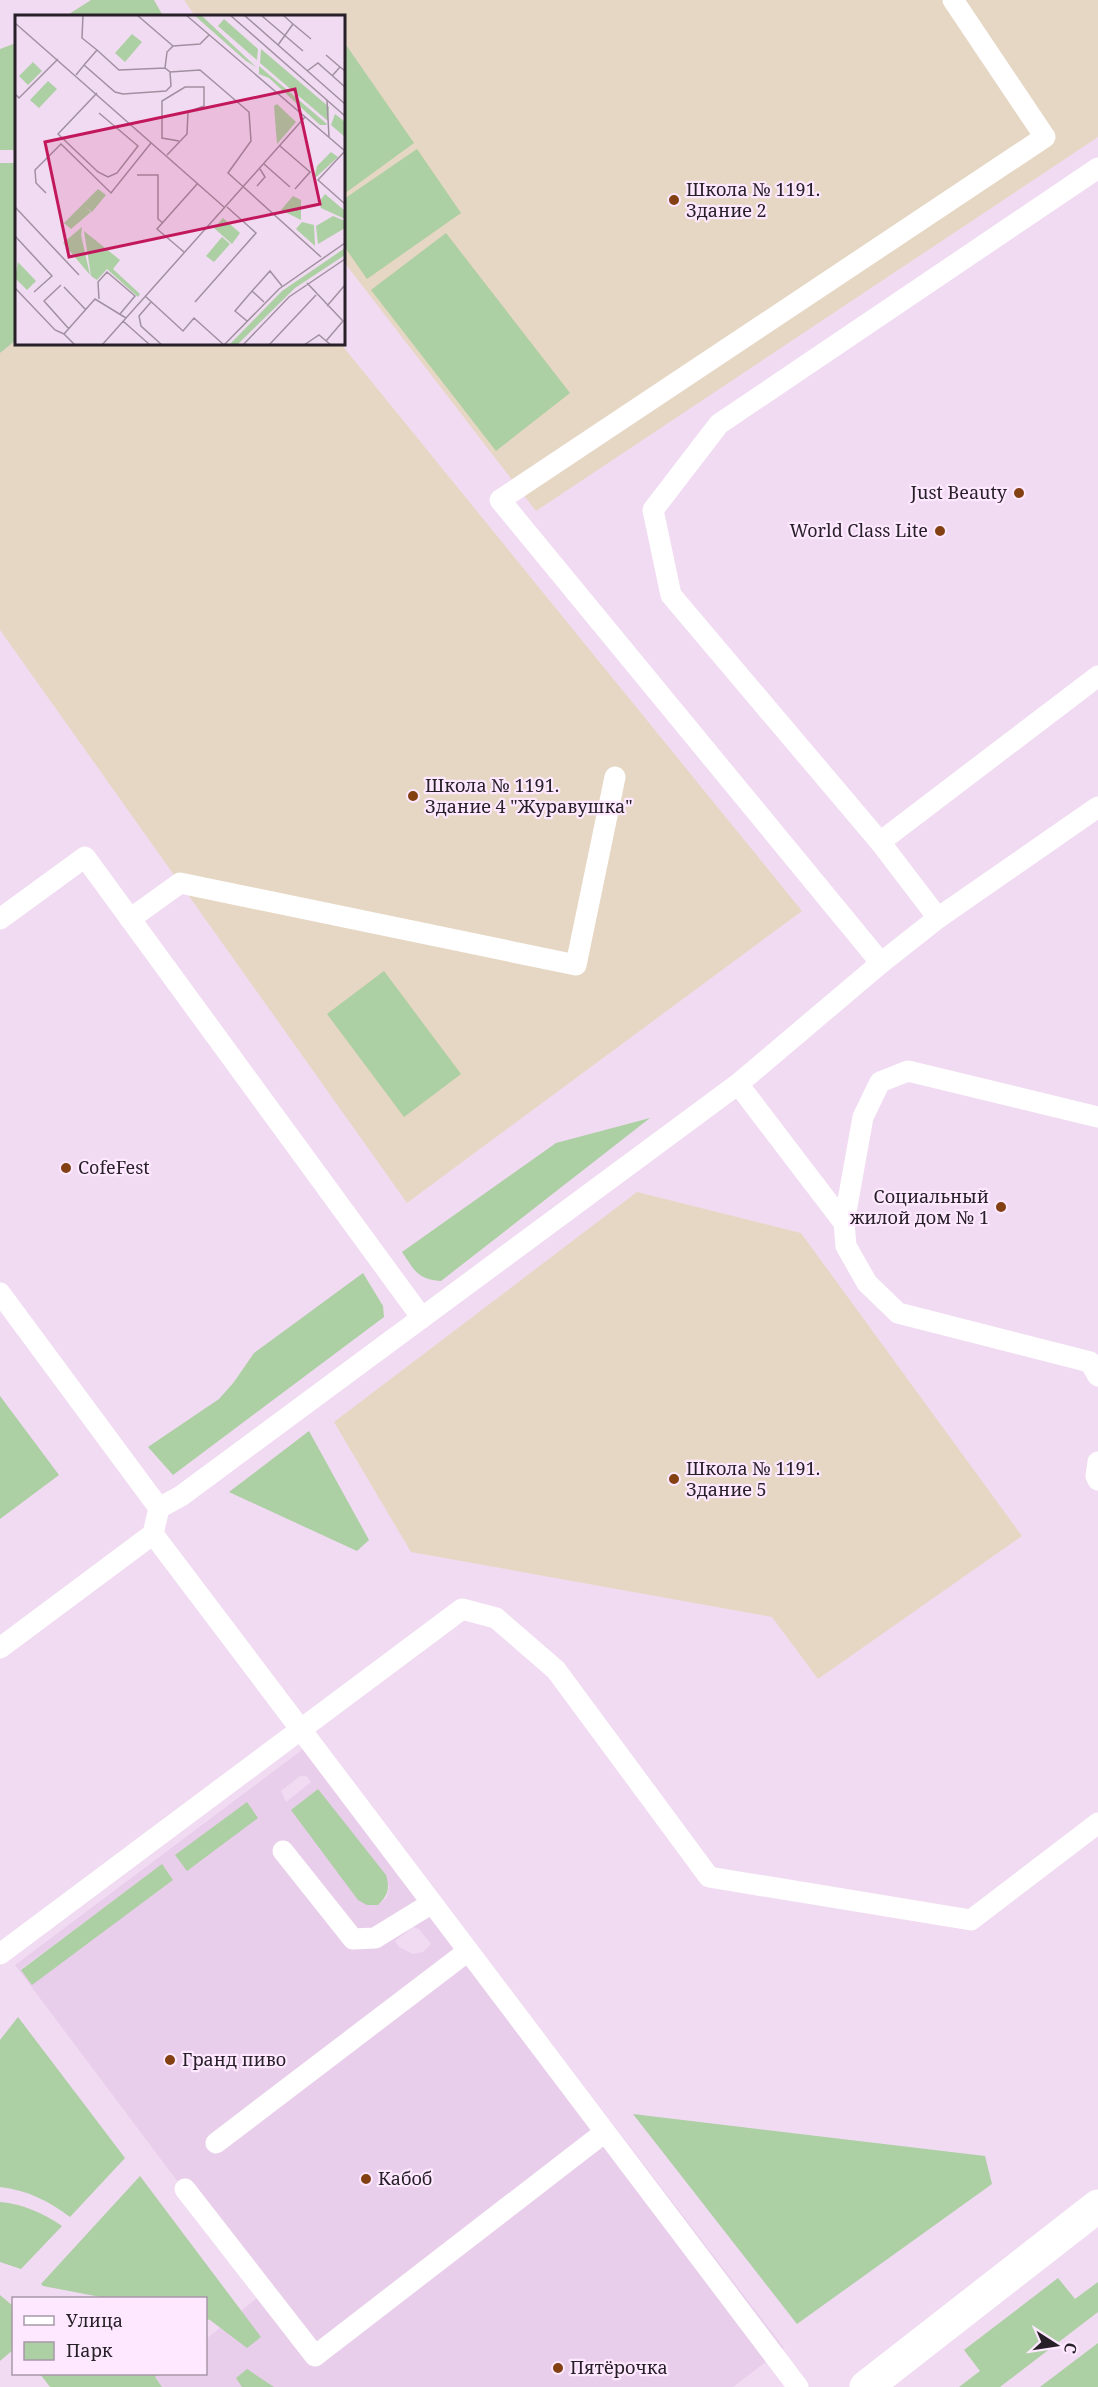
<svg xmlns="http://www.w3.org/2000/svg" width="1098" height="2387" viewBox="0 0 1098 2387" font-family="'Noto Serif',serif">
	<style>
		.built { fill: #e8ceea; fill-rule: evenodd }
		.education { fill: #e6d7c4 }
		.green { fill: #accfa3 }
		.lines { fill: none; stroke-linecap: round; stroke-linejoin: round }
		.service { stroke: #fff; stroke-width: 21 }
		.minor { stroke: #fff; stroke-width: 33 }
		.poi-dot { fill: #834013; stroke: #fee8ff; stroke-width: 2 }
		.labels { text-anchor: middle; stroke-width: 4.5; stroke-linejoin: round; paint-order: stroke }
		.poi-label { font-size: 18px; fill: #282028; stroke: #fee8ff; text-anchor: start }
		.inset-road { fill: none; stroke: #a190a1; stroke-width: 1.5 }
		.view { fill: #c2185b; fill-opacity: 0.15; stroke: #c2185b; stroke-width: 3 }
		.inset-edge { fill: none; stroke: #282028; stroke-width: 3 }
	</style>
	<rect width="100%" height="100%" fill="#f1dbf2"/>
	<!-- built -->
	<path class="built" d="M318,1738l466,610 -51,39h-571l-7,-10 4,-3h47v-35l56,-45 -247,-329zM300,1776h6l5,6 -25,20 -5,-11zM318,1789l71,97 -2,11 -9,8 -87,-95zM162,1865l11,15 -141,104 -11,-15zM413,1927l6,2 12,15 -8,8 -10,2 -14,-7 -4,-6z"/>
	<!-- education -->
	<g class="education">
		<path d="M184,0h914v137l-562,374 -192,-249v-246h-149z"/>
		<path d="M16,340v4h325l461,567 -395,292 -407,-573v-277z"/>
		<path d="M637,1192l164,41 221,303 -204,143 -46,-62 -361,-65 -77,-130z"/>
	</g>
	<!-- green -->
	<g class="green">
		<path d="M91,0h63l9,16h-97z"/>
		<path d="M344,42l70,101 -70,51z"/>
		<path d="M16,43v107h-16v-101z"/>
		<path d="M417,149l44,64 -94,66 -23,-33v-47z"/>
		<path d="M0,163h16v177l-16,13z"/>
		<path d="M446,233l124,160 -74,58 -125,-161z"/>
		<path d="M384,971l77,103 -57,43 -77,-103z"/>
		<path d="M650,1118l-209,163c-24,-2 -26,-10 -39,-29l154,-109z"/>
		<path d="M363,1273l20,33 1,11 -211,158 -25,-28 71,-48 15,-17 20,-29z"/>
		<path d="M0,1396l59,79 -59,44z"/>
		<path d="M309,1431l60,109 -12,11 -128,-59z"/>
		<path d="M318,1789l68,86c4,14 2,20 -8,30h-11l-9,-5 -67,-90z"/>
		<path d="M247,1802l11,16 -71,53 -12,-16z"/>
		<path d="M162,1864l11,16 -141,105 -11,-15z"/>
		<path d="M18,2017l107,141 -55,59c-21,-16 -43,-27 -70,-30v-147z"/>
		<path d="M633,2114l352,42 7,28 -195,140z"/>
		<path d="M140,2176l121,161 -14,11 -37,-28 -4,-1v-21h-100l-63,-12 -2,-2z"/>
		<path d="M0,2202c23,2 43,11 62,24l-41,43 -21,-7z"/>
		<path d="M1058,2278l17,21 23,-17v30l-98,75h-41l21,-16 -16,-21z"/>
		<path d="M0,2295l13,11 1,43 -14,12z"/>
		<path d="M1098,2343v44h-58z"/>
		<path d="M247,2369l27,18h-32l-6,-9z"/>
		<path d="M40,2374h119l-4,3 7,10h-112z"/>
	</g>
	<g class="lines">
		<!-- service -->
		<g class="service">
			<path d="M1098,168l-379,256 -66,86 18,85 209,247 218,-166"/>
			<path d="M880,842l58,76"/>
			<path d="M0,919l85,-62 337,461"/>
			<path d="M130,919l50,-36 396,82 39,-188"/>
			<path d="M881,963l-381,-463 545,-363 -92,-137"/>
			<path d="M738,1084l106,139 2,23 21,37 31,30 192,49 8,14"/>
			<path d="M844,1223l19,-106 17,-35 28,-11 190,46"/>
			<path d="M0,1293l159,215 -6,26 645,853"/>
			<path d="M1098,1462l-2,14 2,4"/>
			<path d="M159,1508l22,-12 557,-412 143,-121 57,-45 160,-111"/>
			<path d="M0,1648l153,-114"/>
			<path d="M283,1851l70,88 22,-1 57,-35"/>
			<path d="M0,1954l462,-345 34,9 60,52 153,207 262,43 127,-97"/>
			<path d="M216,2143l252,-192"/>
			<path d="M185,2189l130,167 290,-224"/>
		</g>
		<!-- minor -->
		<path class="minor" d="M866,2387l232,-181"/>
	</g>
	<!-- markers -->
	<g class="poi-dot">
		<circle cx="674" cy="200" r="6"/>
		<circle cx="1019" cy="493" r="6"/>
		<circle cx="940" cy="531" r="6"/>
		<circle cx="413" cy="796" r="6"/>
		<circle cx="66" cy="1168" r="6"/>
		<circle cx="1001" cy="1207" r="6"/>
		<circle cx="674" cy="1479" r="6"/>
		<circle cx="170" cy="2060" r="6"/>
		<circle cx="366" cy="2179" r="6"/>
		<circle cx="558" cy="2368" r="6"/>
	</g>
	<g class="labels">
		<!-- poi labels -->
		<g class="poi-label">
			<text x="686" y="196">Школа № 1191.<tspan x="686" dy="21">Здание 2</tspan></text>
			<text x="1007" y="499" text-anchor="end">Just Beauty</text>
			<text x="928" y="537" text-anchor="end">World Class Lite</text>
			<text x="425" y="792">Школа № 1191.<tspan x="425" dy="21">Здание 4 "Журавушка"</tspan></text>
			<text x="78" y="1174">CofeFest</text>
			<text x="989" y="1203" text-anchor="end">Социальный<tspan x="989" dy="21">жилой дом № 1</tspan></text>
			<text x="686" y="1475">Школа № 1191.<tspan x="686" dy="21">Здание 5</tspan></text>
			<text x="182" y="2066">Гранд пиво</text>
			<text x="378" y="2185">Кабоб</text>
			<text x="570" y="2374">Пятёрочка</text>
		</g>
	</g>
	<!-- overview -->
	<g transform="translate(15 15)">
		<rect width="330" height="330" fill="#f1dbf2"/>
		<path d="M179,0h7l55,52 -10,-6zM209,4l34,30 -1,11 -39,-34zM117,19l10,8 -17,20 -10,-9zM246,34l68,58 -1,14 -68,-58zM18,47l9,9 -14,14 -9,-9zM244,51l68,58 -1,1h-6l-51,-47 -10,-4zM33,66l9,8 -18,19 -9,-8zM262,89l19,18 -19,22 -3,-38zM320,99l10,8v15l-14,-12zM316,137l7,5 -24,22 3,-13zM83,174l8,6 -14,17 -7,-5 6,5 -20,17 -7,-6zM310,179l20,17v8l-24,-11 -2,-6zM278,181l8,4v20l-20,-10zM318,201l12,5v7l-27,16 -2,-18zM208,203l17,15 -8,11 -18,-16zM287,207l12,3 1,21 -19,-17zM67,212l-1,8 9,40 -27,-32zM69,216l36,29 -7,9 27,25 -2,3 -31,-28 -10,11 -6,-4zM207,222l8,7 -16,18 -8,-6zM330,233v7l-50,33 -58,57h-8l53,-54zM3,247l18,19 -9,9 -12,-12z" fill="#accfa3"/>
		<path class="inset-road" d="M68,0l-1,23 15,12M122,0l36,31M171,0l159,136M215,0l115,101M229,0l101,89M247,1l41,35M0,8l209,184M278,9l18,15M263,30l15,-21 -10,-9M311,40l14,12M69,50l13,-15 22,20 46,-2M292,56l11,-8 27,24M155,57l30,-2 49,42 2,29 -23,32 93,84M61,60l8,-10 31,27 8,2 43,-3 5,-5 -1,-14 -5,-4 2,-16 6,-6 27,-2 9,-9M317,61l8,-9 5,4M82,78l-39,41 40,38 10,5 9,-4 21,-27 -39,-33M0,79l4,4 39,-39M312,85l2,37M265,131l30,26 -15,17M330,136l-27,29 27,24M152,140l20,-21 1,-22 16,-6v-19h-19l-23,14v37l17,3M249,149l26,23M122,160h21v44l5,4M242,171l8,-9 -5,-8M31,178l-10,-10 -1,-13 26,-26 50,49 40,-50M0,192l64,68M0,221l37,40 -18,16M169,237l-27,-23 41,-46M292,268l36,38 -17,20M46,270l-17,16 25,28M49,272l22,23M0,273l40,42 9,4M237,276l18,-20 12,15M130,281l38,35 11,-13 30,27M84,284l-1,-17 9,-10 28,24 -15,18M136,287l-12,14 2,10 21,19M180,287l61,-69 -29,-26M312,291l18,-21M108,306l27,24M232,306l-12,-10 17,-20 12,11M60,330l-11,-11 31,-35 31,19M87,330l203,-228M209,330l55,-56 66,-46M228,330l46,-48 56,-38M254,330l47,-50M289,330l15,-10 12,10"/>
		<path class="view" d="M280,74l25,115 -251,53 -24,-115z"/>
		<rect width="330" height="330" class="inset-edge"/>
	</g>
	<!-- legend -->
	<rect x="12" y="2297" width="195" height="78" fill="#fee8ff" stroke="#a898a9" stroke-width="1.5"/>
	<rect x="24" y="2316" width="30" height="9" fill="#ffffff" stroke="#a898a9" stroke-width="1.5"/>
	<text x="66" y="2327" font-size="18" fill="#282028">Улица</text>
	<rect x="24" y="2342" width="30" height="18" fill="#accfa3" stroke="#a898a9" stroke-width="1.5"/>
	<text x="66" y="2357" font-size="18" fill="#282028">Парк</text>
	<!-- north arrow -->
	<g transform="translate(1056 2345) rotate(102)" stroke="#fee8ff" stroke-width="4.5" paint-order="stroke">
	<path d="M0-4.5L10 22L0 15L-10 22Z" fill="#282028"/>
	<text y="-9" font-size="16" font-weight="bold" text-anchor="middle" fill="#282028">С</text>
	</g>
</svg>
